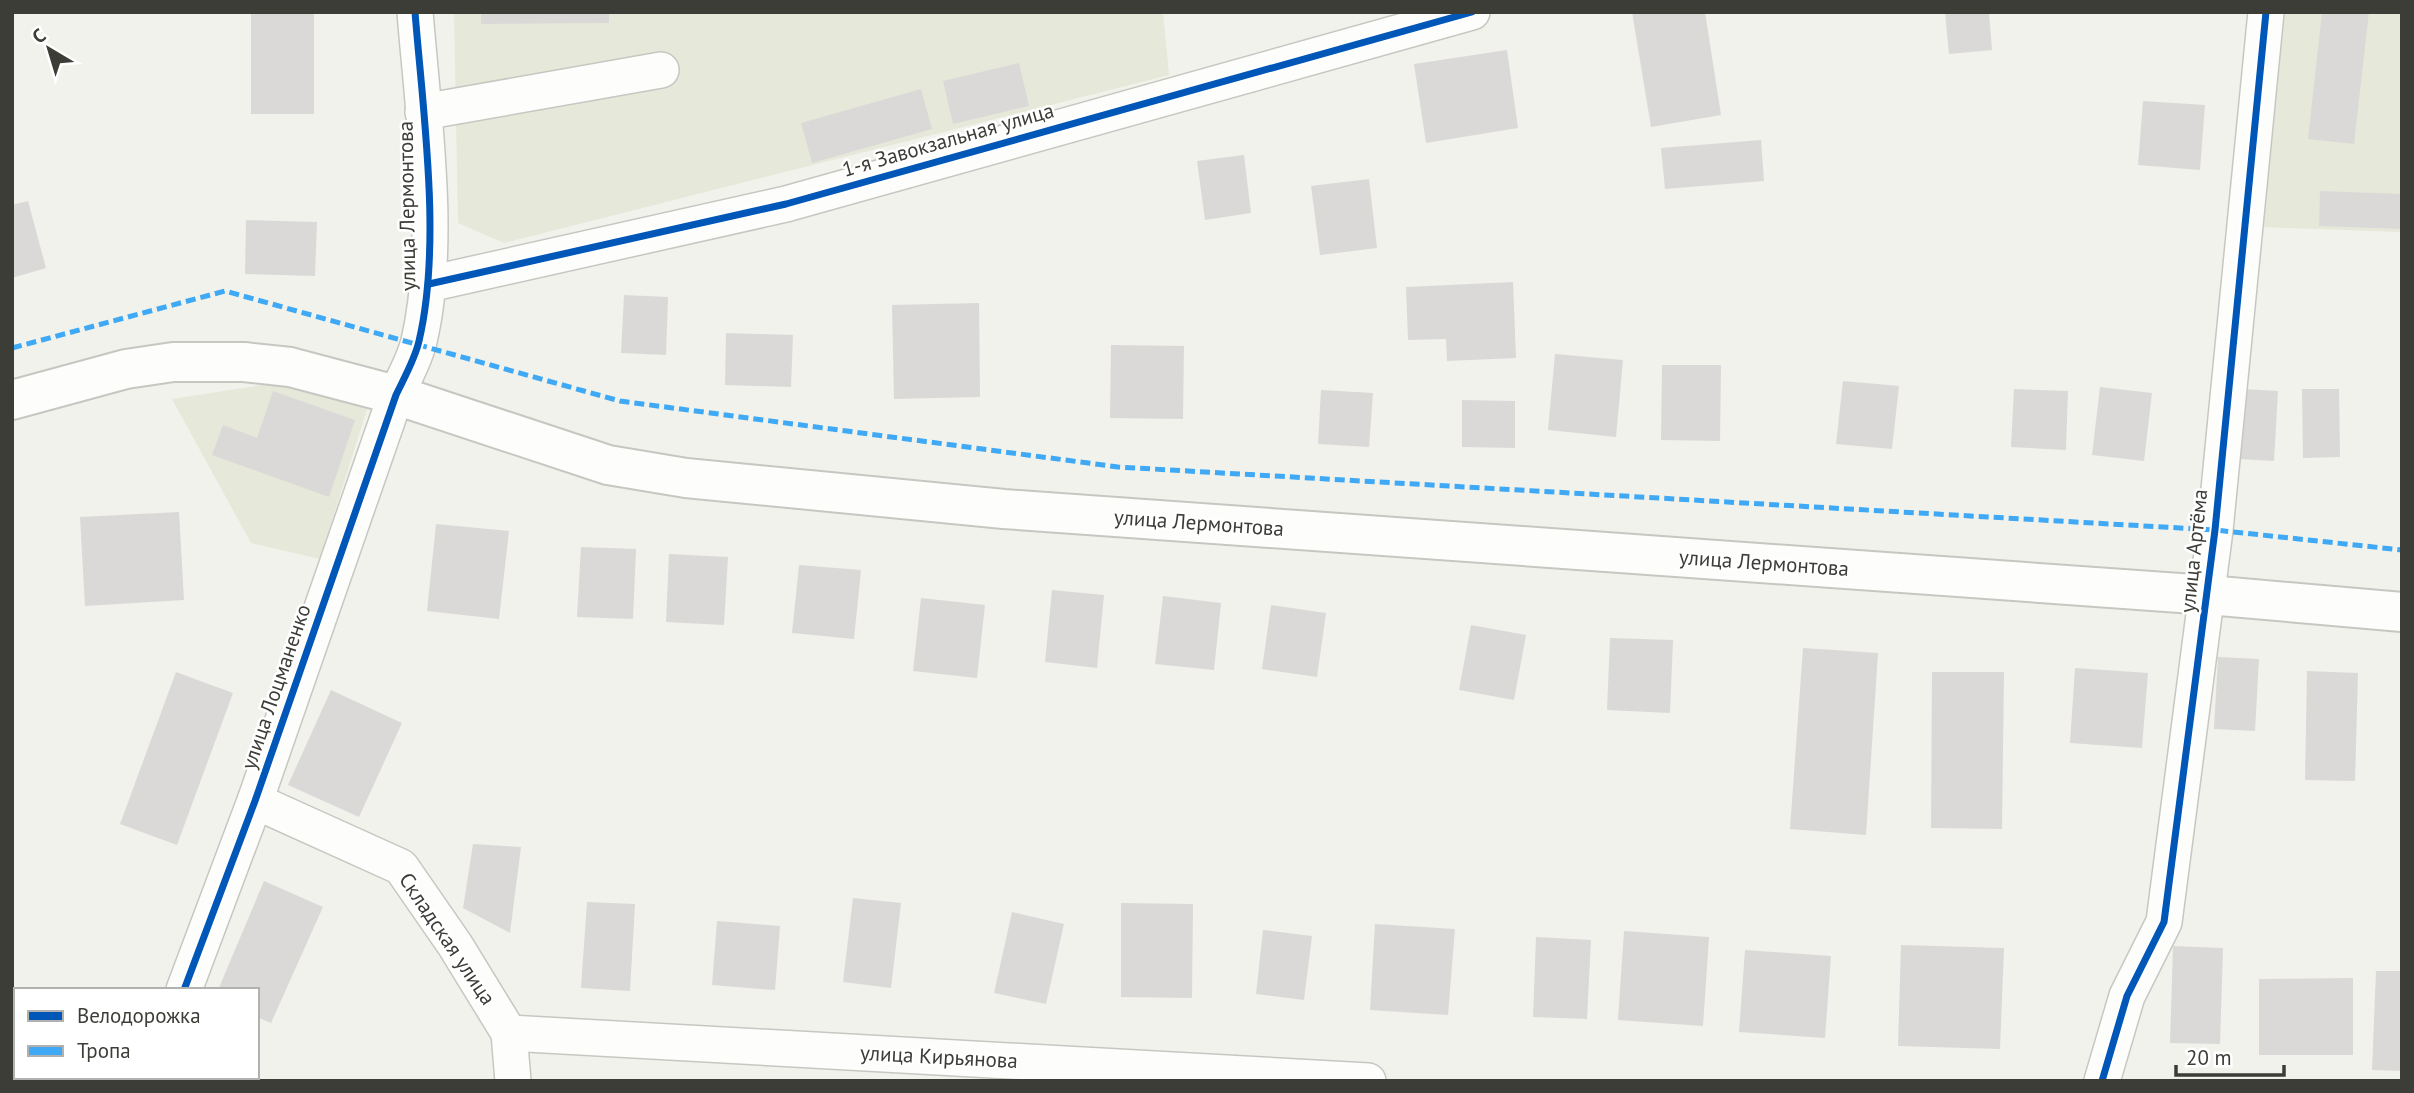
<svg xmlns="http://www.w3.org/2000/svg" width="2414" height="1093" viewBox="0 0 2414 1093" font-family="'PT Sans',sans-serif">
	<style>
		.built { fill: #e6e8d9 }
		.building { fill: #dad9d8 }
		.lines { fill: none; stroke-linecap: round; stroke-linejoin: round }
		.minor-casing { stroke: #c7c7c2; stroke-width: 38 }
		.major-casing { stroke: #c7c7c2; stroke-width: 42 }
		.minor { stroke: #fdfdfc; stroke-width: 35 }
		.major { stroke: #fdfdfc; stroke-width: 38 }
		.quiet { stroke: #3fa9f5; stroke-width: 5; stroke-dasharray: 10 5; stroke-linecap: butt }
		.cycleway-casing { stroke: #fff; stroke-width: 11 }
		.cycleway { stroke: #0057b8; stroke-width: 7 }
		.labels { text-anchor: middle; stroke-width: 5; stroke-linejoin: round; paint-order: stroke }
		.street-label { font-size: 21px; fill: #3c3d37; stroke: #fff }
	</style>
	<rect width="100%" height="100%" fill="#f1f2eb"/>
	<!-- built -->
	<g class="built">
		<path d="M454,12h709l6,63 -665,168 -46,-20z"/>
		<path d="M2284,12h118v220l-141,-5z"/>
		<path d="M281,382l86,27 -47,150 -69,-16 -79,-144z"/>
	</g>
	<!-- building -->
	<g class="building">
		<path d="M481,12h128v11l-128,1z"/>
		<path d="M1632,12h73l16,103 -70,12z"/>
		<path d="M1945,12h44l3,38 -43,4z"/>
		<path d="M2322,12h47l-15,132 -46,-5z"/>
		<rect x="251" y="13" width="63" height="101"/>
		<path d="M1507,50l11,78 -92,15 -12,-79z"/>
		<path d="M1019,63l10,43 -76,18 -10,-43z"/>
		<path d="M921,89l11,40 -120,34 -11,-40z"/>
		<path d="M2143,101l62,4 -5,65 -62,-5z"/>
		<path d="M1761,140l3,41 -99,8 -4,-41z"/>
		<path d="M1244,155l7,58 -46,7 -8,-59z"/>
		<path d="M1369,179l8,69 -57,7 -9,-69z"/>
		<path d="M2320,191l82,3v35l-83,-3z"/>
		<path d="M28,201l18,67 -34,10v-73z"/>
		<path d="M246,220l71,2 -2,54 -70,-2z"/>
		<path d="M1513,282l3,76 -69,3 -1,-22 -38,1 -2,-53z"/>
		<path d="M624,295l44,2 -2,58 -45,-2z"/>
		<path d="M979,303l1,94 -86,2 -2,-94z"/>
		<path d="M726,333l67,2 -2,52 -66,-2z"/>
		<path d="M1111,345l73,1 -1,73 -73,-1z"/>
		<path d="M1555,354l68,6 -7,77 -68,-7z"/>
		<path d="M1662,365h59l-1,76 -59,-1z"/>
		<path d="M1843,381l56,5 -7,63 -56,-5z"/>
		<path d="M2100,387l52,6 -8,68 -52,-6z"/>
		<path d="M2014,389l54,2 -2,59 -55,-3z"/>
		<path d="M2244,389l34,2 -4,70 -35,-2z"/>
		<path d="M2302,389h37l1,68 -37,1z"/>
		<path d="M1321,390l52,3 -4,54 -51,-3z"/>
		<path d="M273,391l82,29 -26,77 -117,-42 11,-30 34,13z"/>
		<path d="M1462,400l53,1v47l-53,-1z"/>
		<path d="M179,512l5,88 -99,6 -5,-89z"/>
		<path d="M436,524l73,7 -10,88 -72,-8z"/>
		<path d="M581,547l55,2 -3,70 -56,-2z"/>
		<path d="M669,554l59,3 -4,68 -58,-3z"/>
		<path d="M799,565l62,5 -7,69 -62,-6z"/>
		<path d="M1052,590l52,5 -7,73 -52,-6z"/>
		<path d="M1163,596l58,7 -7,67 -59,-6z"/>
		<path d="M921,598l64,7 -8,73 -64,-7z"/>
		<path d="M1271,605l55,8 -9,64 -55,-8z"/>
		<path d="M1471,625l55,10 -12,65 -55,-10z"/>
		<path d="M1610,638l63,2 -3,73 -63,-3z"/>
		<path d="M1803,648l75,5 -12,182 -76,-6z"/>
		<path d="M2218,657l41,2 -4,72 -41,-2z"/>
		<path d="M2075,668l73,5 -6,75 -72,-5z"/>
		<path d="M2307,671l51,2 -3,108 -50,-1z"/>
		<path d="M176,672l57,21 -56,152 -57,-21z"/>
		<path d="M1932,672h72l-2,157 -71,-1z"/>
		<path d="M331,690l71,33 -43,94 -71,-32z"/>
		<path d="M473,844l48,3 -11,86 -47,-25z"/>
		<path d="M264,881l59,26 -52,116 -14,-6v-27h-39z"/>
		<path d="M853,898l48,5 -10,85 -48,-6z"/>
		<path d="M587,902l48,2 -5,87 -49,-3z"/>
		<path d="M1121,903l72,1 -1,94 -71,-1z"/>
		<path d="M1012,912l52,12 -18,80 -52,-11z"/>
		<path d="M717,921l63,5 -5,64 -63,-5z"/>
		<path d="M1375,924l80,5 -7,86 -78,-5z"/>
		<path d="M1263,930l49,6 -8,64 -48,-6z"/>
		<path d="M1624,931l85,6 -6,89 -85,-6z"/>
		<path d="M1536,937l55,3 -4,79 -54,-2z"/>
		<path d="M1901,945l103,3 -4,101 -102,-3z"/>
		<path d="M2173,946l50,2 -3,96 -50,-1z"/>
		<path d="M1745,950l86,6 -6,82 -86,-6z"/>
		<path d="M2376,971h26v100l-30,-1z"/>
		<path d="M2353,978v77h-94v-76z"/>
		<path d="M197,1077h31l9,3 -41,1z"/>
	</g>
	<g class="lines">
		<!-- minor casing -->
		<g class="minor-casing">
			<g id="minor">
				<path d="M423,112l238,-42"/>
				<path d="M429,284l357,-80 686,-192"/>
				<path d="M255,801l146,66 54,78 54,88 4,48"/>
				<path d="M184,990l71,-189 141,-406c8,-17 19,-36 23,-54 23,-98 4,-228 -4,-329"/>
				<path d="M509,1033l859,48"/>
				<path d="M150,1081l1,-4"/>
				<path d="M2102,1081l25,-85 37,-74 51,-392 51,-518"/>
			</g>
		</g>
		<!-- major casing -->
		<g class="major-casing">
			<path id="major" d="M12,400l114,-31 47,-7h71l46,5 106,28 212,70 78,13 318,31 1204,86 194,17"/>
		</g>
		<!-- minor -->
		<use href="#minor" class="minor"/>
		<!-- major -->
		<use href="#major" class="major"/>
		<!-- quiet -->
		<path class="quiet" d="M12,348l213,-57 395,110 498,66 1097,63 187,20"/>
		<!-- cycleway casing -->
		<g class="cycleway-casing">
			<g id="cycleway">
				<path d="M429,284l357,-80 686,-192"/>
				<path d="M184,990l71,-189 141,-406c8,-17 19,-36 23,-54 23,-98 4,-228 -4,-329"/>
				<path d="M2102,1081l25,-85 37,-74 51,-392 51,-518"/>
			</g>
		</g>
		<!-- cycleway -->
		<use href="#cycleway" class="cycleway"/>
	</g>
	<g class="labels">
		<!-- street labels -->
		<g class="street-label">
			<text transform="translate(948 140) rotate(-16)" y="7">1-я Завокзальная улица</text>
			<text transform="translate(407 206) rotate(-91)" y="7">улица Лермонтова</text>
			<text transform="translate(1199 523) rotate(4)" y="7">улица Лермонтова</text>
			<text transform="translate(2194 551) rotate(-84)" y="7">улица Артёма</text>
			<text transform="translate(1764 563) rotate(4)" y="7">улица Лермонтова</text>
			<text transform="translate(276 687) rotate(-71)" y="7">улица Лоцманенко</text>
			<text transform="translate(447 939) rotate(56)" y="7">Складская улица</text>
			<text transform="translate(939 1057) rotate(3)" y="7">улица Кирьянова</text>
		</g>
	</g>
	<!-- border -->
	<rect width="2414" height="1093" fill="none" stroke="#3c3d37" stroke-width="28"/>
	<!-- legend -->
	<rect x="14" y="988" width="245" height="91" fill="#ffffff" stroke="#b1b1af" stroke-width="2"/>
	<rect x="28" y="1011" width="35" height="10" fill="#0057b8" stroke="#b1b1af" stroke-width="2"/>
	<text x="77" y="1023" font-size="21" fill="#3c3d37">Велодорожка</text>
	<rect x="28" y="1046" width="35" height="10" fill="#3fa9f5" stroke="#b1b1af" stroke-width="2"/>
	<text x="77" y="1058" font-size="21" fill="#3c3d37">Тропа</text>
	<!-- north arrow -->
	<g transform="translate(49 49) rotate(322)" stroke="#ffffff" stroke-width="5" paint-order="stroke">
	<path d="M0-5L12 26L0 18L-12 26Z" fill="#3c3d37"/>
	<text y="-10" font-size="19" font-weight="bold" text-anchor="middle" fill="#3c3d37">С</text>
	</g>
	<!-- scale -->
	<path d="M2176 1065v10h108v-10" fill="none" stroke="#3c3d37" stroke-width="3.5"/>
	<text x="2186" y="1065" font-size="21" fill="#3c3d37" stroke="#ffffff" stroke-width="5" paint-order="stroke">20 m</text>
</svg>
